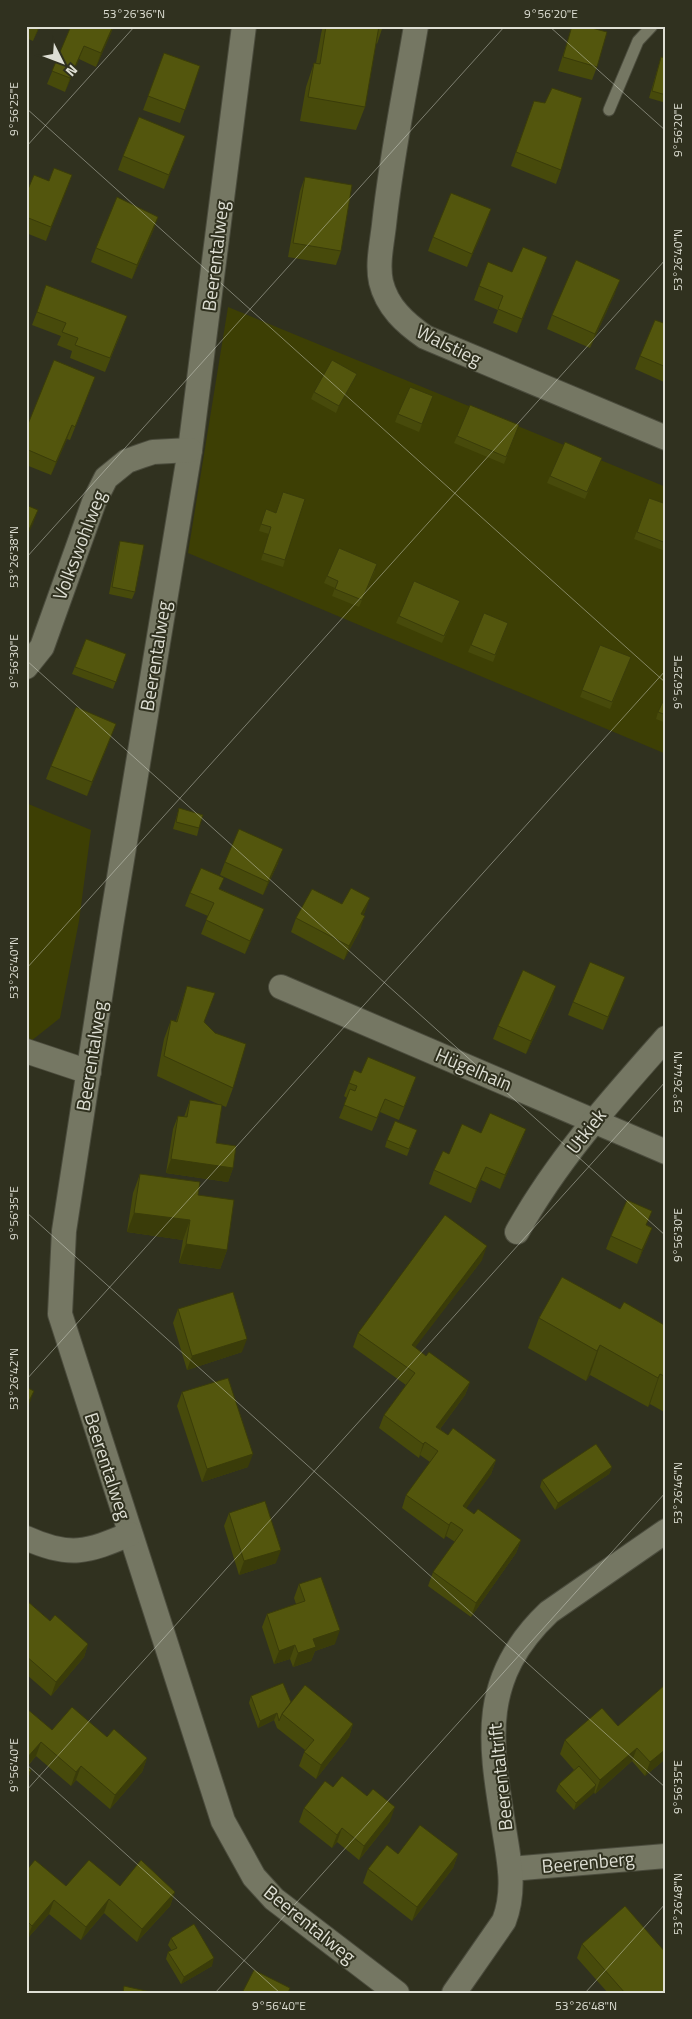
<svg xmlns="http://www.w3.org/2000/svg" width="692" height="2019" viewBox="0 0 692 2019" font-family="'Titillium Web',sans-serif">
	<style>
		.green { fill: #3d3f04 }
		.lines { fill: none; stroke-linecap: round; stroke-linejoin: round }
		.lane-casing { stroke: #4b4c3d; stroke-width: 13 }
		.street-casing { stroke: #4b4c3d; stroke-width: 26 }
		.lane { stroke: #757763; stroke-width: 11 }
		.street { stroke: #757763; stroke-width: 24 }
		.wall { fill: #474a0b }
		.shaded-wall { fill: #3a3c09 }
		.building { fill: #53560d; stroke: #3a3c09 }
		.ticks { fill: none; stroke: #dedfd4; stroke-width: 1; stroke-opacity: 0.45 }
		.labels { text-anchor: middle; stroke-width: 4; stroke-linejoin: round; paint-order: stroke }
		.street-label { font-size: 19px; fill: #dedfd4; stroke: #30311f }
		.neatline { fill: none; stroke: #dedfd4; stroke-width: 2 }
		.ticks-label { font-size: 12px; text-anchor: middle; fill: #dedfd4 }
	</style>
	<rect width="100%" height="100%" fill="#30311f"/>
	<!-- green -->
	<g class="green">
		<path d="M228,307l438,180v267l-478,-201z"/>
		<path d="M26,803l65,27 -12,91 -19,97 -34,27z"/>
	</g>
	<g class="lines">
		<!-- lane casing -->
		<g class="lane-casing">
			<path id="lane" d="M609,110l29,-69 14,-15"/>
		</g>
		<!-- street casing -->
		<g class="street-casing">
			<g id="street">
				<path d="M244,26l-54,424 -79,476 -47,305 -4,83 163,507 31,56 20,22 123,94"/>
				<path d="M416,26c-11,66 -25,132 -32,199 -2,18 -7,39 -3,57 6,25 24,41 44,55l241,101"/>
				<path d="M26,667l16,-20 52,-145 12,-24 21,-17 14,-5 12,-4 37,-2"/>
				<path d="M281,987l385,165"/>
				<path d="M26,1051l63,21"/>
				<path d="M517,1232c40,-72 94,-132 149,-194"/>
				<path d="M26,1538c44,20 61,14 104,-4"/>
				<path d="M510,1869l156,-13"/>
				<path d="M454,1993l50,-72c11,-29 6,-56 1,-86 -14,-88 -29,-154 44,-223l117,-81"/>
			</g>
		</g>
		<!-- lane -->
		<use href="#lane" class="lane"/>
		<!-- street -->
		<use href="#street" class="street"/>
	</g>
	<!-- wall -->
	<g class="wall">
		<path d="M26,26h14l-7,15 -7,-3z"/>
		<path d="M71,26h43l-18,41 -17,-8 -14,33 -18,-8z"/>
		<path d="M323,26h60l-6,18 -1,-1 -11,64 -9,23 -56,-9 6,-34 8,-24h2l5,-29z"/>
		<path d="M572,26l25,41 -5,13 -34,-9z"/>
		<path d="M164,53l36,13 -20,57 -37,-13z"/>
		<path d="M661,57l5,1v45l-17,-5z"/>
		<path d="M529,115l32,55 -5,14 -45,-18z"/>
		<path d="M180,149l-16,40 -46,-19 5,-14z"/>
		<path d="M72,175l-26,66 -20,-8v-39z"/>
		<path d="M305,177l36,74 -5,14 -48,-8 12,-66z"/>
		<path d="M158,217l-5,14 -21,48 -41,-17 5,-14z"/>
		<path d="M486,223l-19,44 -39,-16 5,-14z"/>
		<path d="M542,271l-25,62 -24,-10 5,-13 -24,-10 5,-14 33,-14z"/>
		<path d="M615,293l-25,55 -43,-19 5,-14z"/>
		<path d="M37,312l85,18 -17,42 -35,-14 2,-7 -15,-6 4,-9 -29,-11z"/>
		<path d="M666,324v54l-2,4 -29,-13 5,-13z"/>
		<path d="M357,374l-3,7 -18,32 -25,-14 3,-7z"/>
		<path d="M90,390l-20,50 -3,-1 -16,36 -25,-10v-36z"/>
		<path d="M433,396l-14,36 -24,-10 3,-8z"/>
		<path d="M519,425l-15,39 -50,-21 3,-7z"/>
		<path d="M602,458l-17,41 -38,-16 3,-7z"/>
		<path d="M283,492l2,68 -2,7 -22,-7 8,-26 -10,-3 7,-22 10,4z"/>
		<path d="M649,498l17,6 -1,47 -31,-12z"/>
		<path d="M120,541l15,51 -3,7 -23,-5 9,-46z"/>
		<path d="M375,571l-16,36 -27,-11 3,-8 -11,-5 3,-7z"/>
		<path d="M460,601l-18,42 -46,-20 3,-7z"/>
		<path d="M484,613l24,10 -15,39 -25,-10z"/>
		<path d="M86,639l40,15 -13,35 -41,-15z"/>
		<path d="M600,645l28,19 -18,45 -30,-12z"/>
		<path d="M666,698v25l-10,-4 2,-7z"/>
		<path d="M111,737l-24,59 -41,-17 5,-13z"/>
		<path d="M179,808l20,20 -2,8 -24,-7z"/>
		<path d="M225,862l53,1 -15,32 -43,-20z"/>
		<path d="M220,889l44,20 -5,14 -14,31 -44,-20 7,-18 -23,-10 5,-13z"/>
		<path d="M342,904l23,8 -2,3 -3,15 -16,30 -53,-28 5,-14z"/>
		<path d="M187,986l18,36 28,66 -7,19 -5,-2 -5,38 17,25 -5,14 -62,-9 7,-44 5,-13 6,1 6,-17 30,5 -63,-29 7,-37 7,-19 5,1z"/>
		<path d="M620,991l-17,39 -35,-15 5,-13z"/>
		<path d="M552,999l-26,55 -33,-15 5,-13z"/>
		<path d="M361,1073l50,18 -12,29 -19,-8 -8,19 -33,-13 8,-20 -3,-2 5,-13z"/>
		<path d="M526,1129l-5,13 -21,47 -19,-9 -10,23 -42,-19 5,-14 15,-16z"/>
		<path d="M417,1130l-10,26 -22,-9 2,-7z"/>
		<path d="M140,1174l58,21 29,55 -7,19 -41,-6 4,-23 -56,-8 6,-39z"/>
		<path d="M647,1225l5,3 -5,13 -10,23 -31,-15 5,-13z"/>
		<path d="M482,1260l-67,87 11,9 44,26 -5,13 -25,34 8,6 48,25 -5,14 -25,34 8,6 47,26 -5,13 -45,64 -43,-31 5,-14 22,-30 -9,-6 -2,3 -42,-31 4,-13 24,-33 -10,-7 -1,3 -40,-30 5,-13 22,-30 -53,-38 5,-14z"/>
		<path d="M178,1309l64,43 -55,18 -14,-47z"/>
		<path d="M620,1309l46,17v87l-16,-9 -2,3 -58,-32 -4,6 -58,-33 11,-30z"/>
		<path d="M182,1392l66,75 -46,15 -25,-76z"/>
		<path d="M612,1467l-3,7 -54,36 -15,-23 2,-7z"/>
		<path d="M229,1513l47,50 -37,12 -15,-49z"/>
		<path d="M299,1584l36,60 -20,7 -4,10 -18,6 -3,-8 -16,5 -12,-37 5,-13 29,-10 -2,-6z"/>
		<path d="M26,1600l24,21 38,23 -4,13 -33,39 -25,-22z"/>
		<path d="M666,1684v76l-2,2 -1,-1 -18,15 -13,-15 -37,33 -1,-2 -20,18 -18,-19 3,-7 15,-14 -14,-16 5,-14 53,-14z"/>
		<path d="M251,1696l40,6 62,22 -4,13 -33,42 -17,-13 6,-16 -28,-22 -3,-8 -16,8 -9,-25z"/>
		<path d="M26,1708l26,22 55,7 40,21 -5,14 -32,37 -34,-29 -5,6 -35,-30 -9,11 4,3 -5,14z"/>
		<path d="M333,1787l57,34 -31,39 -22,-18 -5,6 -33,-26 5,-14z"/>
		<path d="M398,1854h60l-5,14 -41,53 -49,-38 5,-14z"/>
		<path d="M26,1871l40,15h54l55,6 -5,14 -33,36 -33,-29 -23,27 -32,-26 -22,25 -1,-1z"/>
		<path d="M171,1938l41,28 -31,18 -15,-25 2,-7 4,-1 -4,-6z"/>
		<path d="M582,1944l84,49h-58l-31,-35z"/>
	</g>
	<!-- shaded-wall -->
	<g class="shaded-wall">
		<path d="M39,26h1l-7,15z"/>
		<path d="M113,26h1l-18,41 5,-14z"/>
		<path d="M84,46l-5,13 -14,33 5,-14z"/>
		<path d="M185,136l-5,13 -16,40 5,-14z"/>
		<path d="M72,175l-5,14 -21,52 5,-14z"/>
		<path d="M491,209l-5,14 -19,44 5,-13z"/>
		<path d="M158,217l-5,14 -21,48 5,-14z"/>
		<path d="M547,257l-5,14 -25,62 5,-14z"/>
		<path d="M620,280l-5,13 -25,55 5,-14z"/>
		<path d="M357,374l-3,7 -18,32 3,-7z"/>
		<path d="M72,425l-5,14 -16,36 5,-13z"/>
		<path d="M38,510l-5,14 -7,14v-2z"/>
		<path d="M116,724l-5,13 -24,59 5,-14z"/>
		<path d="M283,849l-5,14 -15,32 5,-13z"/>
		<path d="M370,898l-5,14 -9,16 5,-14z"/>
		<path d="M264,909l-5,14 -14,31 5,-13z"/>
		<path d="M365,916l-5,14 -16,30 5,-14z"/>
		<path d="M625,977l-5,14 -17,39 5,-13z"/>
		<path d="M556,986l-4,13 -26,55 5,-13z"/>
		<path d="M526,1129l-5,13 -21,47 5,-14z"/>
		<path d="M171,1159l62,9 -5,14 -62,-9z"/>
		<path d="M486,1167l-5,13 -10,23 5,-14z"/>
		<path d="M134,1213l56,7 -7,20 -56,-8z"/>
		<path d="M652,1228l-5,13 -10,23 5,-14z"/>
		<path d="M186,1244l41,6 -7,19 -41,-6z"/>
		<path d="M487,1246l-5,14 -75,98 5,-13z"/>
		<path d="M247,1339l-5,13 -55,18 5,-14z"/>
		<path d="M600,1345l-10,30 -4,6 11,-30z"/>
		<path d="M660,1374l-10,30 -2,3 10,-29z"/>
		<path d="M470,1382l-5,13 -34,46 5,-14z"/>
		<path d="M34,1391l-5,14 -3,5v-3z"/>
		<path d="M425,1442l-5,13 -1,3 4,-14z"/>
		<path d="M253,1454l-5,13 -46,15 5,-13z"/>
		<path d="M496,1460l-5,14 -33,46 5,-14z"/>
		<path d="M612,1467l-3,7 -54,36 3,-7z"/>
		<path d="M451,1522l-5,14 -2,3 5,-14z"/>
		<path d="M521,1540l-5,13 -45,64 5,-14z"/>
		<path d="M281,1550l-5,13 -37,12 5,-14z"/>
		<path d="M340,1630l-5,14 -20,7 -4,10 -18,6 5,-14 15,-14z"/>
		<path d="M88,1644l-4,13 -33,39 5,-14z"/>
		<path d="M295,1645l-5,14 -16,5 5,-13z"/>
		<path d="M277,1713l-3,7 -16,8 2,-7z"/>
		<path d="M353,1724l-4,13 -33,42 5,-14z"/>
		<path d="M41,1742l-5,14 -10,11v-8z"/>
		<path d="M637,1748l-5,13 -37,33 5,-14z"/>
		<path d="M666,1749v3l-3,9 -18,15 5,-14z"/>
		<path d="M147,1758l-5,14 -32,37 5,-14z"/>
		<path d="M81,1766l-5,14 -5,6 5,-14z"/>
		<path d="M31,1770l-5,14v-8z"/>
		<path d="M596,1785l-2,8 -20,17 2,-7z"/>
		<path d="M395,1807l-5,14 -31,39 5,-14z"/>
		<path d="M342,1828l-5,14 -5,6 5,-13z"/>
		<path d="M458,1854l-5,14 -41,53 5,-14z"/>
		<path d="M175,1892l-5,14 -33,36 5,-13z"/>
		<path d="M109,1899l-5,14 -23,27 5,-13z"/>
		<path d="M54,1900l-5,14 -22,25 5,-13z"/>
		<path d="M214,1958l-2,8 -31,18 3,-7z"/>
	</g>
	<!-- building -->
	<g class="building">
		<path d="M71,26h42l-12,27 -17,-7 -14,32 -18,-7z"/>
		<path d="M326,26h53l-14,81 -57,-10 6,-34 6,1z"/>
		<path d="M572,26h12l23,6 -10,35 -34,-10z"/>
		<path d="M164,53l36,13 -15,44 -37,-14z"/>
		<path d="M661,57l5,1v37l-14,-4z"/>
		<path d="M552,88l30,10 -21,72 -45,-18 18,-51 11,2z"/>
		<path d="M139,117l46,19 -16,39 -46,-19z"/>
		<path d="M54,168l18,7 -21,52 -25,-10v-23l8,-19 15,6z"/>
		<path d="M305,177l47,8 -11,66 -48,-8z"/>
		<path d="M451,193l40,16 -19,45 -39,-17z"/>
		<path d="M117,197l41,20 -21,48 -41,-17z"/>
		<path d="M523,247l24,10 -25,62 -24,-10 5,-13 -24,-10 9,-24 24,10z"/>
		<path d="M576,260l44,20 -25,54 -43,-19z"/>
		<path d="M46,285l81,31 -17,42 -35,-13 3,-7 -16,-6 4,-9 -29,-11z"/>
		<path d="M655,320l11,4v43l-26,-11z"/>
		<path d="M54,360l41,17 -20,50 -3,-2 -16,37 -30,-13v-20z"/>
		<path d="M332,360l25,14 -18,32 -25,-14z"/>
		<path d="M410,387l23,9 -11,28 -24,-10z"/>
		<path d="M470,405l49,20 -13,32 -49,-21z"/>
		<path d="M565,442l37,16 -15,34 -37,-16z"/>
		<path d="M283,492l22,7 -20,61 -22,-7 8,-26 -10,-3 5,-15 10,4z"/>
		<path d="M649,498l17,6v39l-29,-11z"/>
		<path d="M26,505l12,5 -12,26z"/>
		<path d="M120,541l24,4 -9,47 -23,-5z"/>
		<path d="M339,548l38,16 -15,36 -27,-11 3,-8 -11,-5z"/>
		<path d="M414,581l46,20 -16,35 -45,-20z"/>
		<path d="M484,613l24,10 -13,32 -24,-10z"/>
		<path d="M86,639l40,15 -10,28 -41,-15z"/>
		<path d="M600,645l31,12 -19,45 -30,-12z"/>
		<path d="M665,697l1,1v17l-8,-3z"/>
		<path d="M76,707l40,17 -24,58 -41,-16z"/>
		<path d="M179,808l24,7 -4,13 -23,-6z"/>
		<path d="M239,829l44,20 -15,33 -43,-20z"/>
		<path d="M201,868l23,10 -5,11 45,20 -14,32 -44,-21 8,-17 -24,-10z"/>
		<path d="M351,888l19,10 -9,16 4,2 -16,30 -53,-28 16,-29 30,15z"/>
		<path d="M590,962l35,15 -17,40 -35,-15z"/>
		<path d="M523,970l33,16 -25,55 -33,-15z"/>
		<path d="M187,986l28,7 -11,29 11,11 31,11 -13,44 -69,-32 7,-36 6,2z"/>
		<path d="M368,1057l48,20 -12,30 -19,-8 -8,19 -33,-13 6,-16 5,2 2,-5 -8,-3 5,-13 7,3z"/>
		<path d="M190,1100l32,5 -6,38 20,3 -3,22 -62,-9 7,-43 9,1z"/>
		<path d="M490,1113l36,16 -21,46 -19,-8 -10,22 -42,-19 9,-19 6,3 13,-30 19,9z"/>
		<path d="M395,1121l22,9 -8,19 -22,-9z"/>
		<path d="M140,1174l60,8 -2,13 36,5 -7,50 -41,-6 4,-24 -56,-7z"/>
		<path d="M627,1200l25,11 -6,14 6,3 -10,22 -31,-14z"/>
		<path d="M445,1215l42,31 -75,99 14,11 3,-4 41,30 -34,45 12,8 5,-7 43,32 -33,46 11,8 4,-5 43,31 -45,63 -43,-31 30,-42 -12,-8 -2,3 -43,-30 32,-44 -13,-9 -2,2 -39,-29 31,-42 -57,-40z"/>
		<path d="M562,1277l58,32 4,-7 42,24v51l-6,-3 -2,4 -58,-33 -3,6 -58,-33z"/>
		<path d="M233,1292l14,47 -55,17 -14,-47z"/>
		<path d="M228,1378l25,76 -46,15 -25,-77z"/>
		<path d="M26,1387l8,4 -8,16z"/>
		<path d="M596,1444l16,23 -54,36 -16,-23z"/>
		<path d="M265,1501l16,49 -37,11 -15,-48z"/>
		<path d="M321,1577l19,53 -27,9 3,8 -18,6 -3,-8 -16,6 -12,-37 38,-13 -6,-17z"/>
		<path d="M26,1600l24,21 5,-6 33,29 -32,38 -30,-26z"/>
		<path d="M283,1683l8,19 -9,12 -3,7 -2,-8 -17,8 -9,-25z"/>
		<path d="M666,1684v65l-16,13 -13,-14 -37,32 -35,-40 37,-32 16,18z"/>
		<path d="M305,1685l48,39 -32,41 -17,-13 10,-12 -32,-26z"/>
		<path d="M72,1707l35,30 7,-8 33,29 -32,37 -34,-29 -5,6 -35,-30 -15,17v-51l26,22z"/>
		<path d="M26,1766l5,4 -5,6z"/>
		<path d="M579,1766l17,19 -20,18 -17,-19z"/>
		<path d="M342,1776l25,20 6,-7 22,18 -31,39 -22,-18 -5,7 -33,-27 21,-27 8,6z"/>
		<path d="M420,1825l38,29 -41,53 -49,-38 19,-24 11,9z"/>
		<path d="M35,1860l31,26 23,-26 31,26 21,-26 34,32 -33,37 -33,-30 -23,28 -32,-27 -22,26 -6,-6v-49z"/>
		<path d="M625,1906l41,47v40h-41l-43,-49z"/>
		<path d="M194,1924l20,34 -30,19 -16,-25 9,-4 -6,-10z"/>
		<path d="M254,1970l36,18 -2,5h-46z"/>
		<path d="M124,1986l31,7h-32z"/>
	</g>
	<!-- ticks -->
	<path class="ticks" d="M549,26l117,105M26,108l640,575M26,147l109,-121M26,558l479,-532M26,660l640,576M26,969l640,-710M26,1212l640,576M26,1380l640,-710M26,1764l254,229M26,1791l640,-710M215,1993l451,-501M585,1993l81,-90"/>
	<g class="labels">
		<!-- street labels -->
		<g class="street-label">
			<text transform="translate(215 256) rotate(-83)" y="7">Beerentalweg</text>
			<text transform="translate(449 345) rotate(26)" y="7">Walstieg</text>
			<text transform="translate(79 545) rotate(-69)" y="7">Volkswohlweg</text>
			<text transform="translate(155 656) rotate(-81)" y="7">Beerentalweg</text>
			<text transform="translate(91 1056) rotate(-81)" y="7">Beerentalweg</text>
			<text transform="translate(474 1069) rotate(23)" y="7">Hügelhain</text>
			<text transform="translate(586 1131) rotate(-52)" y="7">Utkiek</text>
			<text transform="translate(108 1466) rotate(72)" y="7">Beerentalweg</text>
			<text transform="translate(500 1777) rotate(-96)" y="7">Beerentaltrift</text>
			<text transform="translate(588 1862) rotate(-5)" y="7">Beerenberg</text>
			<text transform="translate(310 1924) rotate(39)" y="7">Beerentalweg</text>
		</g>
	</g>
	<!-- border -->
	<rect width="692" height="2019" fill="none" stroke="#30311f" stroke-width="55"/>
	<!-- north arrow -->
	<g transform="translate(62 62) rotate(132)" stroke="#30311f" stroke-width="4" paint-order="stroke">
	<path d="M0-4L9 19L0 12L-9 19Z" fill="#dedfd4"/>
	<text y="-8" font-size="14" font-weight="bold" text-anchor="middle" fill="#dedfd4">N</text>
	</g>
	<rect x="28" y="28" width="636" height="1964" class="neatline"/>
	<g class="ticks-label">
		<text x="134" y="18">53°26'36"N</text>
		<text x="551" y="18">9°56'20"E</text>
		<text transform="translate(14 109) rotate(-90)" y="4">9°56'25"E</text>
		<text transform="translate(678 130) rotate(-90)" y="4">9°56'20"E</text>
		<text transform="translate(678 260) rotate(-90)" y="4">53°26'40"N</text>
		<text transform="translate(14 557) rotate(-90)" y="4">53°26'38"N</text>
		<text transform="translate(14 661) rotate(-90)" y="4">9°56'30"E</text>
		<text transform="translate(678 682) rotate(-90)" y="4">9°56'25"E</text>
		<text transform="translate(14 968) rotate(-90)" y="4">53°26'40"N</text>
		<text transform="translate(678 1082) rotate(-90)" y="4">53°26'44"N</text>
		<text transform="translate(14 1213) rotate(-90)" y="4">9°56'35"E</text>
		<text transform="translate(678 1235) rotate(-90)" y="4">9°56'30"E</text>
		<text transform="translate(14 1379) rotate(-90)" y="4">53°26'42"N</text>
		<text transform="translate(678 1493) rotate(-90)" y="4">53°26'46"N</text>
		<text transform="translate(14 1765) rotate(-90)" y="4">9°56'40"E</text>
		<text transform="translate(678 1787) rotate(-90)" y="4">9°56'35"E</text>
		<text transform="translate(678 1904) rotate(-90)" y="4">53°26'48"N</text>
		<text x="279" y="2010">9°56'40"E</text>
		<text x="586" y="2010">53°26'48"N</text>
	</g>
</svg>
